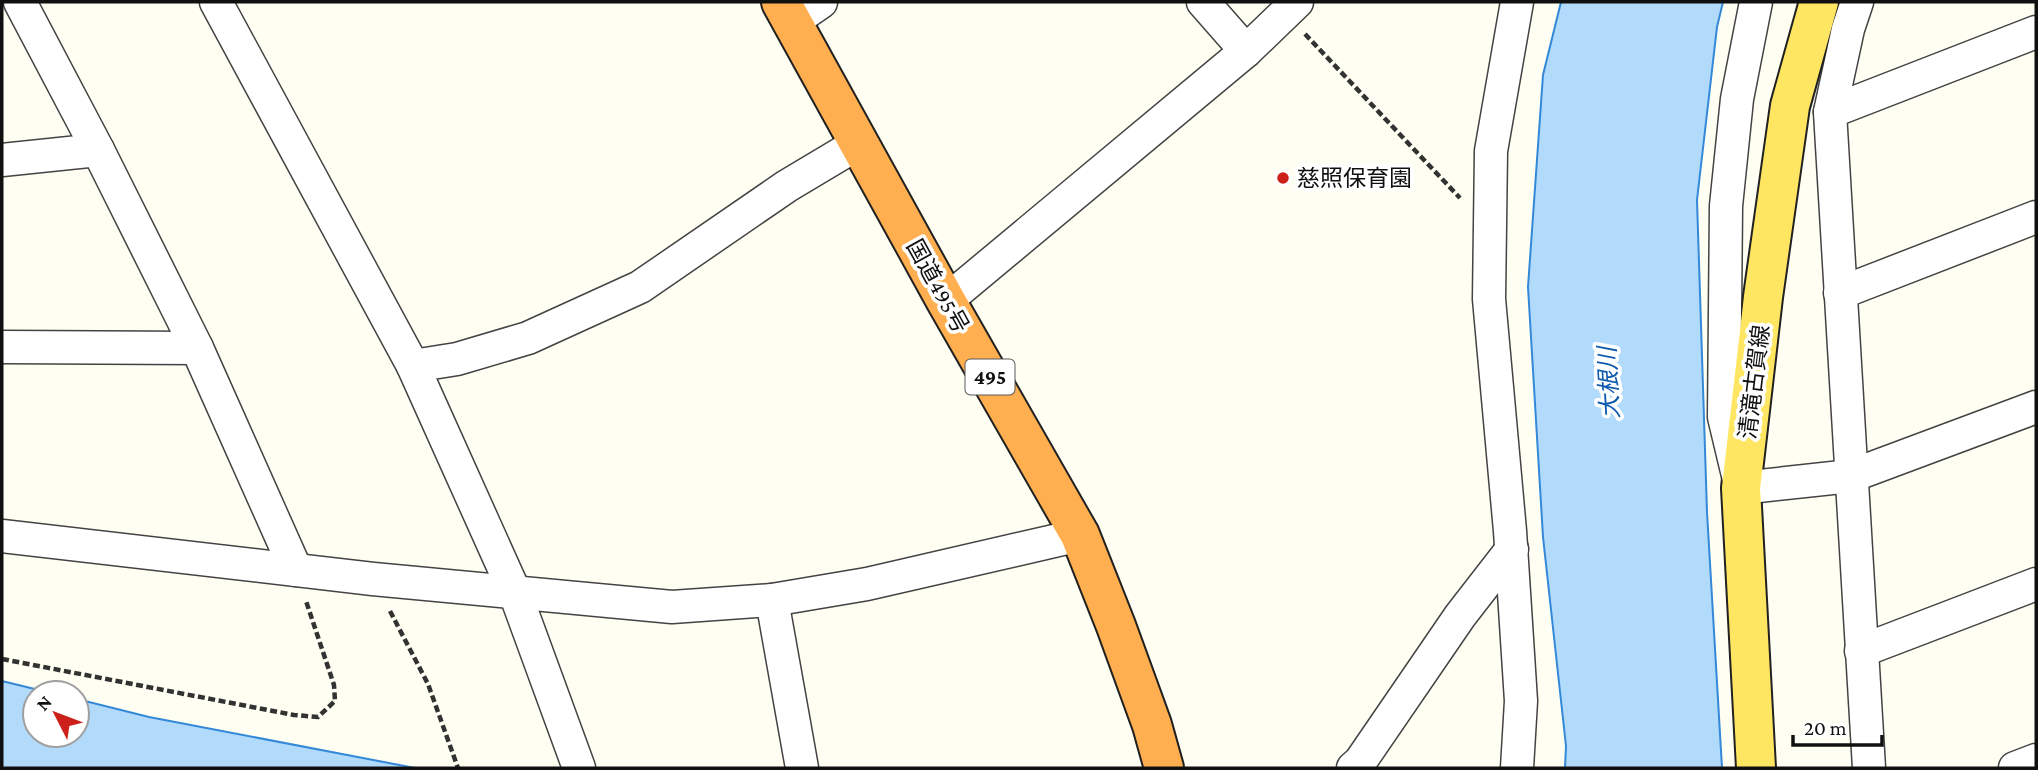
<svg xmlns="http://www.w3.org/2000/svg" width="2038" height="770" viewBox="0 0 2038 770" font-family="'Crimson Pro','Noto Sans JP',serif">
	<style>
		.water { fill: #b2dafb; stroke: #3389d8; stroke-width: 2 }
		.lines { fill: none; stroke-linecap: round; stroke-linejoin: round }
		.minor-casing { stroke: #434343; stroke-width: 35 }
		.major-casing { stroke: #212121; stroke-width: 42 }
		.highway-casing { stroke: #212121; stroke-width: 42 }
		.path { stroke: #323232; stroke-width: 4.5; stroke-dasharray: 7 3.5; stroke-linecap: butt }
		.minor { stroke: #fff; stroke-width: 32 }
		.major { stroke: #ffe662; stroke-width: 38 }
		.highway { stroke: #ffaf50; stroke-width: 38 }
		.poi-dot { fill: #cc211b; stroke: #fff; stroke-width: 2.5 }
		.labels { text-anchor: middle; stroke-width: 7; stroke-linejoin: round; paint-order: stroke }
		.shield { fill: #fff; stroke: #585858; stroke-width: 2 }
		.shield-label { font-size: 21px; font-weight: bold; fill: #101010 }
		.poi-label { font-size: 23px; fill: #101010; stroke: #fff; text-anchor: start }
		.street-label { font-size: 23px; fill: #101010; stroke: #fff }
		.water-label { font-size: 24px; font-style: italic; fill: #0d5aad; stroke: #fff }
	</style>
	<rect width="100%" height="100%" fill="#fffef2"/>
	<!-- water -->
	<g class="water">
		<path d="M1561,2h162l-6,25 -20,173 10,312 15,256h-157l1,-22 -23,-209 -15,-250 15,-212z"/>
		<path d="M2,681l49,12h-16v42h42v-36l72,18 266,51h-413z"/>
	</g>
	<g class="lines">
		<!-- minor casing -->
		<g class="minor-casing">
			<g id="minor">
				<path d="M216,2l197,364 102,227 64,175"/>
				<path d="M1203,2l43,49"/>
				<path d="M1756,2l-19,97 -11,107 -2,211 17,71 110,-12 185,-69"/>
				<path d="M1857,2l-9,27 -18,83 39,656"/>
				<path d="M792,22l29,-20"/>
				<path d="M1830,112l206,-80"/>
				<path d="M2,160l96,-10"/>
				<path d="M1840,293l196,-76"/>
				<path d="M946,301l300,-250 51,-49"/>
				<path d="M2,347l195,1 -99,-198 -78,-148"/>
				<path d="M197,348l99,222"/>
				<path d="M413,366l44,-7 71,-21 112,-51 147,-101 72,-43"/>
				<path d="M2,536l371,43 299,28 100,-7 95,-16 213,-49"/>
				<path d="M772,600l30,168"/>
				<path d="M1861,651l175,-67"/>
				<path d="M1353,768l7,-6 100,-146 52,-67"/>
				<path d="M1517,768l4,-67 -11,-170 -21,-232 2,-148 26,-149"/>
				<path d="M2015,768l21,-8"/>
			</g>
		</g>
		<!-- major casing -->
		<g class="major-casing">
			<path id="major" d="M1756,768l-15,-280 22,-191 27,-191 29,-104"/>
		</g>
		<!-- highway casing -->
		<g class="highway-casing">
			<path id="highway" d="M781,2l165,299 134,234 36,91 36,99 12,43"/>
		</g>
		<!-- path -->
		<g class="path">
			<path d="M1305,34l155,164"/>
			<path d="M390,611l38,73 30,84"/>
			<path d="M2,659l292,56 24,2 17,-16 -1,-16 -28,-84"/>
		</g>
		<!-- minor -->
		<use href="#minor" class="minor"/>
		<!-- major -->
		<use href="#major" class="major"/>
		<!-- highway -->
		<use href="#highway" class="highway"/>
	</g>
	<!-- markers -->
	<circle class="poi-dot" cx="1283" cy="178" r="7"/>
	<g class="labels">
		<!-- shield labels -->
		<rect class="shield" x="965.5" y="359.5" width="49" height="35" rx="5"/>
		<g class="shield-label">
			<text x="990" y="384">495</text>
		</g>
		<!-- poi labels -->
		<g class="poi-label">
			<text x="1297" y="186">慈照保育園</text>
		</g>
		<!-- street labels -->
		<g class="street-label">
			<text transform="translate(938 286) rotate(61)" y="8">国道495号</text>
			<text transform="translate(1754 382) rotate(-83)" y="8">清滝古賀線</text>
		</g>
		<!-- water labels -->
		<g class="water-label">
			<text transform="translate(1609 383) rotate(-93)" y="8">大根川</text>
		</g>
	</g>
	<!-- border -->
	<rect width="2038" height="770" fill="none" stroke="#101010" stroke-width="7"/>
	<!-- north arrow -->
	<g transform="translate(56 714) rotate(312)"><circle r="33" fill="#ffffff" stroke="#9f9f9f" stroke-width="2"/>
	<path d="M0-5L12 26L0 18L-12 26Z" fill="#cc211b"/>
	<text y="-10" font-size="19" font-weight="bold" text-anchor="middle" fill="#101010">N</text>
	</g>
	<!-- scale -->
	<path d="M1793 735v10h89v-10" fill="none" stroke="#101010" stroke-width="3.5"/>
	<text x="1804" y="735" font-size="21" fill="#101010" stroke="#ffffff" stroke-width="5" paint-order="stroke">20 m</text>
</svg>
